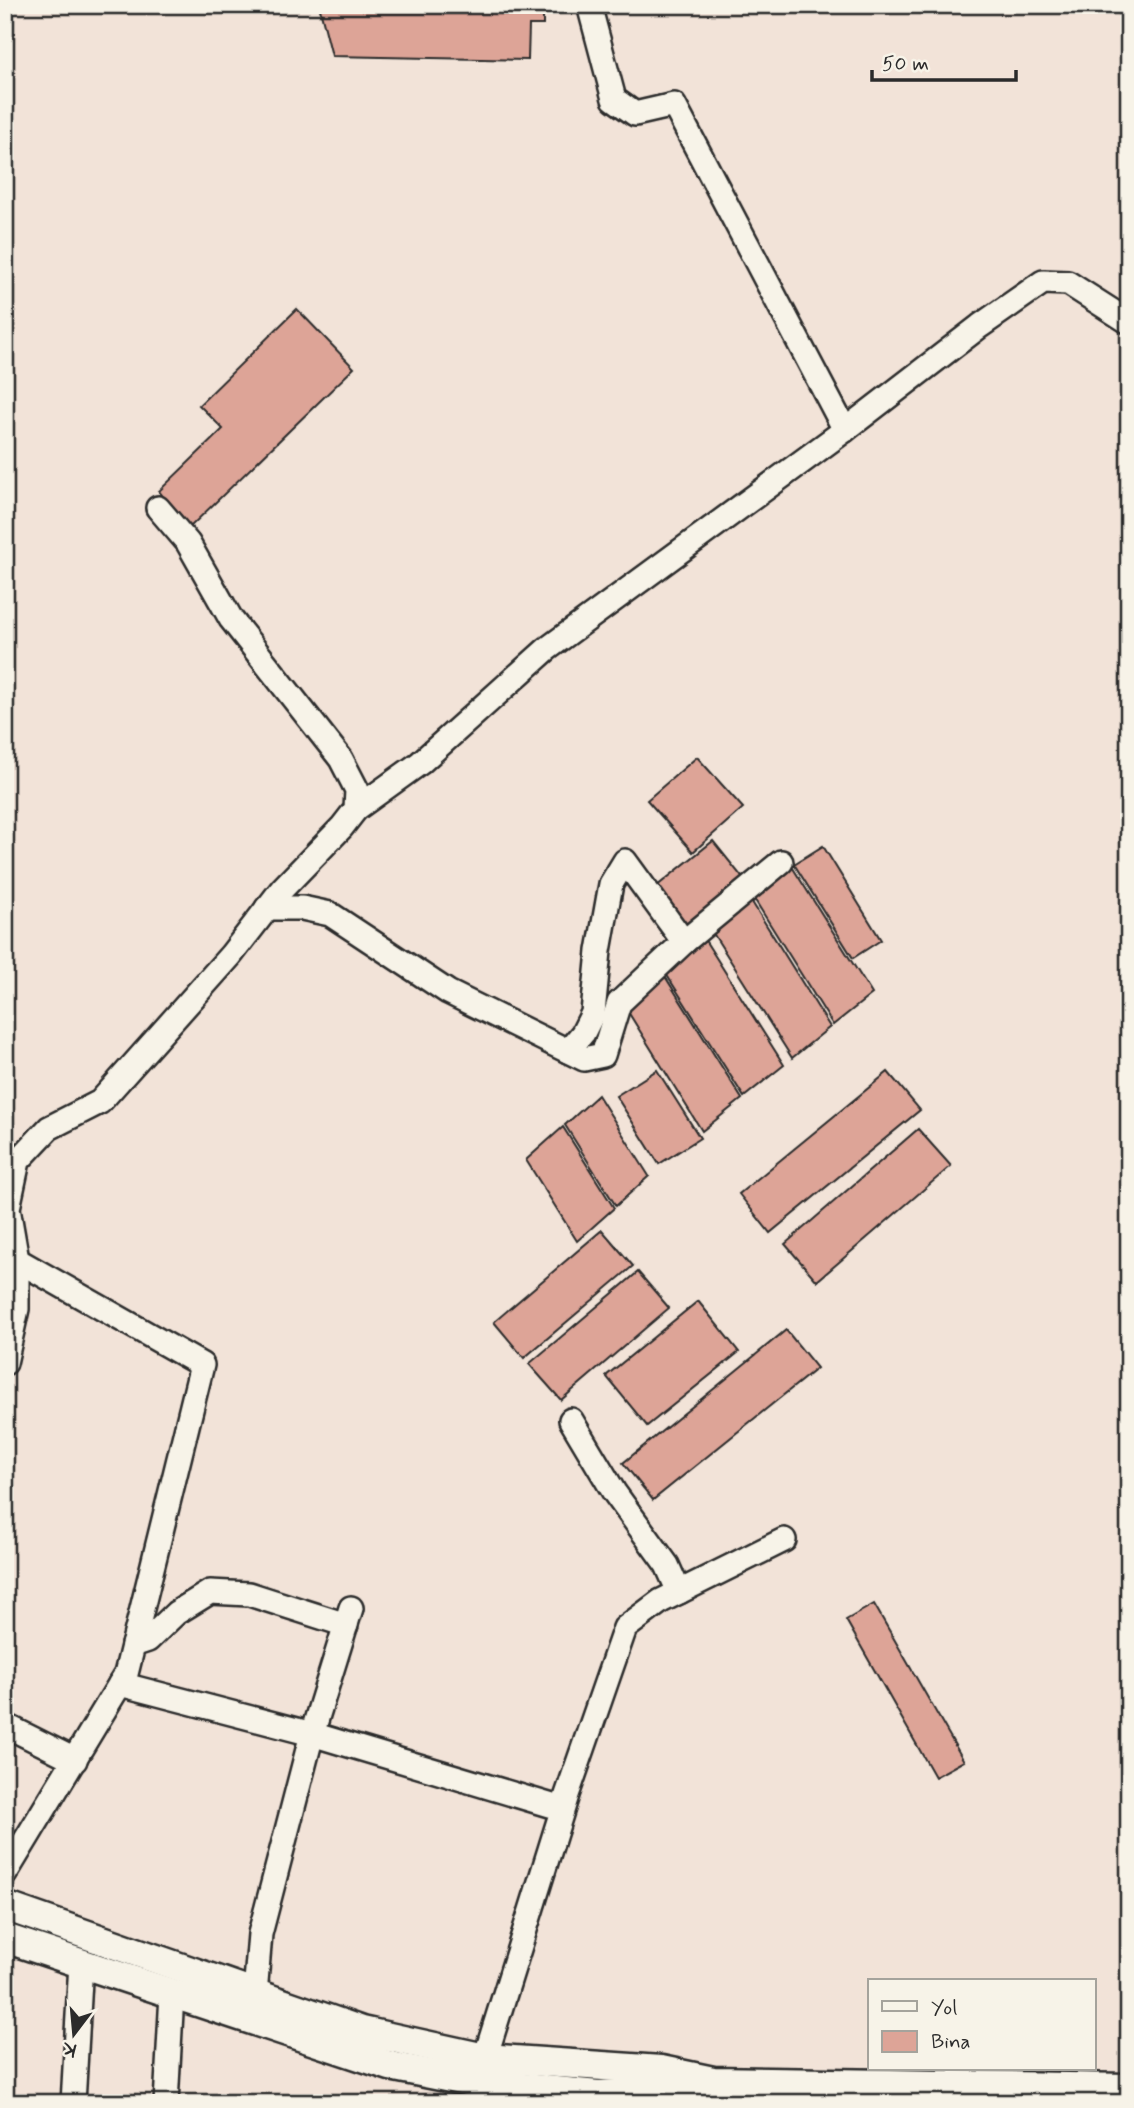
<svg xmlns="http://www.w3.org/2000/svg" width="1134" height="2108" viewBox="0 0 1134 2108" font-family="Mynerve,sans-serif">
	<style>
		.building { fill: #dda497; stroke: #2b2b2b; stroke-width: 2 }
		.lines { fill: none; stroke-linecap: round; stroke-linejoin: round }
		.minor-casing { stroke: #2b2b2b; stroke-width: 28 }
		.tertiary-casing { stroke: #2b2b2b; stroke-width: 33 }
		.minor { stroke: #f7f3e8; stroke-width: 23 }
		.tertiary { stroke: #f7f3e8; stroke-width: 28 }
	</style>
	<rect width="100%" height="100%" fill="#f2e3d8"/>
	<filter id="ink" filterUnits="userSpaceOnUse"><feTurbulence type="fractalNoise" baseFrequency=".0143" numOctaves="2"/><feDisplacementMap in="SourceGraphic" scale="14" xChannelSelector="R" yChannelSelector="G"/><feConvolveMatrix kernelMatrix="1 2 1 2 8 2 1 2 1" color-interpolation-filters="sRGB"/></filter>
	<g filter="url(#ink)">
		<!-- building -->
		<g class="building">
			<path d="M319,5h224v20h-14l-1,35 -196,-4z"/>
			<path d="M297,309l57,59 -166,161 -29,-38 64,-62 -24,-24z"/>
			<path d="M697,757l46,51 -50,44 -46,-52z"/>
			<path d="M713,841l33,41 -62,49 -33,-40z"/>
			<path d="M823,846l58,94 -28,18 -59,-94z"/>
			<path d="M791,865l81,129 -39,31 -80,-128z"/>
			<path d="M750,899l80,128 -38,31 -81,-128z"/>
			<path d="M703,937l81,128 -40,32 -81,-128z"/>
			<path d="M661,970l81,129 -40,32 -77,-124z"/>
			<path d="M657,1070l43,68 -41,26 -43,-68z"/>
			<path d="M888,1072l32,38 -150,123 -31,-39z"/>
			<path d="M598,1095l51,81 -33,30 -51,-81z"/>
			<path d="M563,1127l51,81 -37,33 -51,-81z"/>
			<path d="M918,1129l33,37 -134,115 -32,-37z"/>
			<path d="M602,1230l31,36 -109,92 -30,-36z"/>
			<path d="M638,1272l31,36 -108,92 -32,-36z"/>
			<path d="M698,1301l41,51 -92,74 -41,-50z"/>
			<path d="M786,1330l31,38 -164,132 -30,-37z"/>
			<path d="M874,1604l90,157 -29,16 -89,-157z"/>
		</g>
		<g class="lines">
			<!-- minor casing -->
			<g class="minor-casing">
				<g id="minor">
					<path d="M589,5l25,94 21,15 39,-9 171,325 135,-104 63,-44 25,1 61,39"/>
					<path d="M356,809l64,-46 127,-114 298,-219"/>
					<path d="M267,908h35l28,6 118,78 136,67 19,-4 16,-52 65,-61 97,-80"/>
					<path d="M568,1051l15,-18 10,-20 6,-62 12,-67 14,-23 59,81"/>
					<path d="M5,1363l12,-54v-49l-9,-52 10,-47 31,-33 51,-26 131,-147 51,-66 60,-62 14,-18 1,-19 -16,-31 -110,-140 -43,-76 -30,-35"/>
					<path d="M571,1420l43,72 53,73 12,27"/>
					<path d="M133,1645l15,-5 28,-27 34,-21 39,2 97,31"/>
					<path d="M120,1684l192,50 237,71"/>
					<path d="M5,1725l70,35"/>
					<path d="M5,1874l121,-200 76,-309 -185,-105 -9,-8"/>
					<path d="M255,1994l5,-60 52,-200 39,-126"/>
					<path d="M485,2058l82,-263 58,-167 36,-27 123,-61"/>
					<path d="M73,2103l8,-140"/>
					<path d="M166,2103l6,-109"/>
				</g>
			</g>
			<!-- tertiary casing -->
			<g class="tertiary-casing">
				<g id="tertiary">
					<path d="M5,1906l357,125 123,27 176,12 52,11 416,7"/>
					<path d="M5,1938l385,128 91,18 117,11 63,-3 42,-9"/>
				</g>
			</g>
			<!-- minor -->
			<use href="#minor" class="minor"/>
			<!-- tertiary -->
			<use href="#tertiary" class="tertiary"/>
		</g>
	</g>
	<!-- margin -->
	<rect width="1134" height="2108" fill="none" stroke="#f7f3e8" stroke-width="28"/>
	<rect x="14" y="14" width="1106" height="2080" fill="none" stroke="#2b2b2b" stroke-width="2.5" filter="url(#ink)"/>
	<!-- legend -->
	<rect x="868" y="1979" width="228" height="91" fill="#f7f3e8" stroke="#a5a39c" stroke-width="2"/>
	<rect x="882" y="2001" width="35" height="10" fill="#f7f3e8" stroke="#a5a39c" stroke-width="2"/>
	<text x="931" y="2014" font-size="21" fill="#2b2b2b">Yol</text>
	<rect x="882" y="2031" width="35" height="21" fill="#dda497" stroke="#a5a39c" stroke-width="2"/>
	<text x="931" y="2048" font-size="21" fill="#2b2b2b">Bina</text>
	<!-- north arrow -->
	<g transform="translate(74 2034) rotate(196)" stroke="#f7f3e8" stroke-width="5" paint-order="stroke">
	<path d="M0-5L12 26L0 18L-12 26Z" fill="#2b2b2b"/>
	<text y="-10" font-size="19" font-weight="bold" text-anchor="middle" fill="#2b2b2b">K</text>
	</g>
	<!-- scale -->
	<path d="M872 70v10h144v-10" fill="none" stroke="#2b2b2b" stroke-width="3.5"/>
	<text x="882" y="70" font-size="21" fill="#2b2b2b" stroke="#f7f3e8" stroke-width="5" paint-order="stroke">50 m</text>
</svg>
